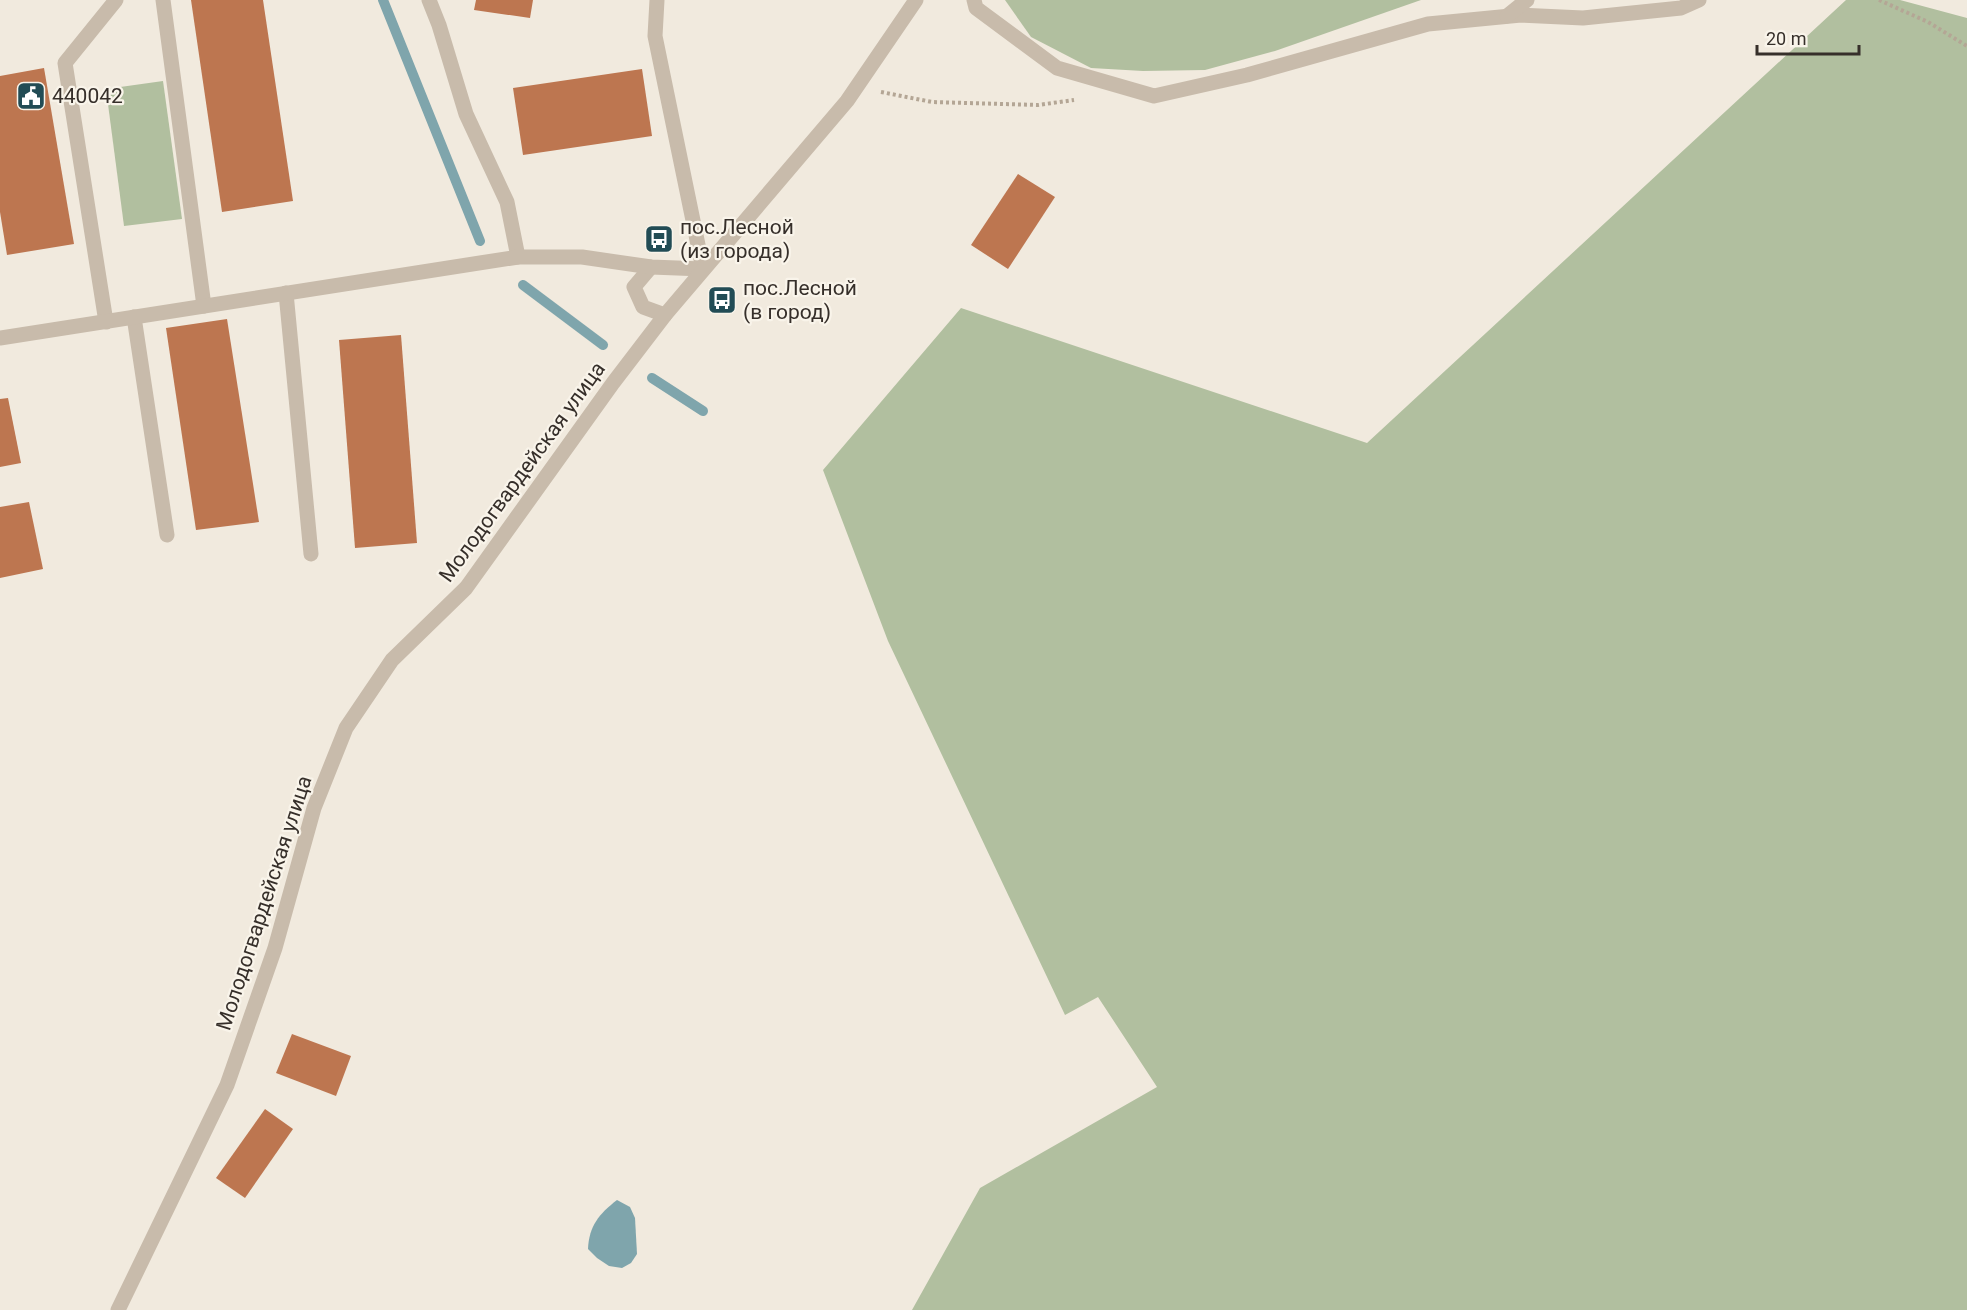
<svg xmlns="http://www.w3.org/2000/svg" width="1967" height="1310" viewBox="0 0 1967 1310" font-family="Roboto,sans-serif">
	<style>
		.green { fill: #b1bf9f }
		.water { fill: #7fa5ac }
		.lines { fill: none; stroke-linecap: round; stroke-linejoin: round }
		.stream { stroke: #7fa5ac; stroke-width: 10 }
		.building { fill: #bd7650 }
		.path { stroke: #b4a695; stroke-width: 4; stroke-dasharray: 3 3; stroke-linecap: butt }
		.minor { stroke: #c8bbab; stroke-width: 15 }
		.labels { text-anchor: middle; stroke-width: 4.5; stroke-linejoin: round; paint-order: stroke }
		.poi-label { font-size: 21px; fill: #362f2a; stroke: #f9f4ea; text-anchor: start }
		.street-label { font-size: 21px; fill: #362f2a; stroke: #f9f4ea }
	</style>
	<rect width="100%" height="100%" fill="#f1eade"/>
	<!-- green -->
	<g class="green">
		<path d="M1005,0h416l-146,51 -70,19 -62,1 -52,-3 -60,-31z"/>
		<path d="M1846,0h54l67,18v1292h-1055l68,-122 177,-101 -59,-90 -33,18 -177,-374 -65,-171 138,-162 406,135z"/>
		<path d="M163,81l19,138 -58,7 -18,-137z"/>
	</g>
	<!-- water -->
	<path class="water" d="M617,1200l13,7 5,11 2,36 -6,9 -9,5 -13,-2 -12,-8 -9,-9c1,-23 11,-35 29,-49z"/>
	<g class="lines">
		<!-- stream -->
		<g class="stream">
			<path d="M383,0l97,241"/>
			<path d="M523,285l80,60"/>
			<path d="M652,378l51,33"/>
		</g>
	</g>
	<!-- building -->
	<g class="building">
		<path d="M191,0h72l30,201 -71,11z"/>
		<path d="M476,0h57l-3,18 -56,-8z"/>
		<path d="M44,68l30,176 -67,11 -7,-43v-136z"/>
		<path d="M642,69l10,67 -129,19 -10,-67z"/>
		<path d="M1018,174l37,23 -47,72 -37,-24z"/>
		<path d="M227,319l32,203 -63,8 -30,-202z"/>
		<path d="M401,335l16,208 -62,5 -16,-208z"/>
		<path d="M8,398l13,65 -21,4v-68z"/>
		<path d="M29,502l14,67 -43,9v-71z"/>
		<path d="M292,1034l59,22 -15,40 -60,-23z"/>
		<path d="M265,1109l28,20 -48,69 -29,-20z"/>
	</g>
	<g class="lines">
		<!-- path -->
		<g class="path">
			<path d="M1879,0l49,22 39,24"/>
			<path d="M881,92l51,10 106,3 36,-5"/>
		</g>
		<!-- minor -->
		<g class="minor">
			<path d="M163,0l41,306"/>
			<path d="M429,0l10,25 27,89 41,88 11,55"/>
			<path d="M657,0l-2,36 48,233"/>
			<path d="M974,0l2,8 81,60 97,28 93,-21 181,-51 93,-9 62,3 98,-10 18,-8"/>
			<path d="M1507,16l20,-16"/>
			<path d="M651,267l-17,20 9,20 22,8"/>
			<path d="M286,293l25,261"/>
			<path d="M134,317l33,218"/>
			<path d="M106,322l-41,-259 51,-63"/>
			<path d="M0,338l518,-81h64l69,10 52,2"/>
			<path d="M118,1310l109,-225 48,-137 39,-140 32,-80 46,-68 74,-72 147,-205 52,-68 182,-214 69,-101"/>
		</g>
	</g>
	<!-- icons -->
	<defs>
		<g id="civic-square" transform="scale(1.5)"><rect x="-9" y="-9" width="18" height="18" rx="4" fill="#224c55" stroke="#f9f4ea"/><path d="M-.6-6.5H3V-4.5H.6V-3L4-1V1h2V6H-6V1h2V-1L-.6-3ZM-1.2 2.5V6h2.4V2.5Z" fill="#fff"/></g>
		<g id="bus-square" transform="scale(1.5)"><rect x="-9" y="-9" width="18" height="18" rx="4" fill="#224c55" stroke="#f9f4ea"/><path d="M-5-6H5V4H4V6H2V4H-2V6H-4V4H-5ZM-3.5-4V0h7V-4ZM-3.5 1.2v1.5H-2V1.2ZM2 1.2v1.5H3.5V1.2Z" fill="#fff"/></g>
	</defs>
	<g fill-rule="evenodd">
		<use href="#civic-square" x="31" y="96"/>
		<use href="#bus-square" x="659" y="239"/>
		<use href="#bus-square" x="722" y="300"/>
	</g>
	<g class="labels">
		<!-- poi labels -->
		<g class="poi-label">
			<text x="52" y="103">440042</text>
			<text x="680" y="234">пос.Лесной<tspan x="680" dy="24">(из города)</tspan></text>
			<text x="743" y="295">пос.Лесной<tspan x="743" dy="24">(в город)</tspan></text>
		</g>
		<!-- street labels -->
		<g class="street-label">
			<text transform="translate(522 472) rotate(-54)" y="7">Молодогвардейская улица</text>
			<text transform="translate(264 903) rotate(-72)" y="7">Молодогвардейская улица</text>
		</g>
	</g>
	<!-- scale -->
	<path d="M1757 45v9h102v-9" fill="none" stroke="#362f2a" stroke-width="3"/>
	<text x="1766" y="45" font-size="18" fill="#362f2a" stroke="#f9f4ea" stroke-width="4.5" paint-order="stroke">20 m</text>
</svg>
